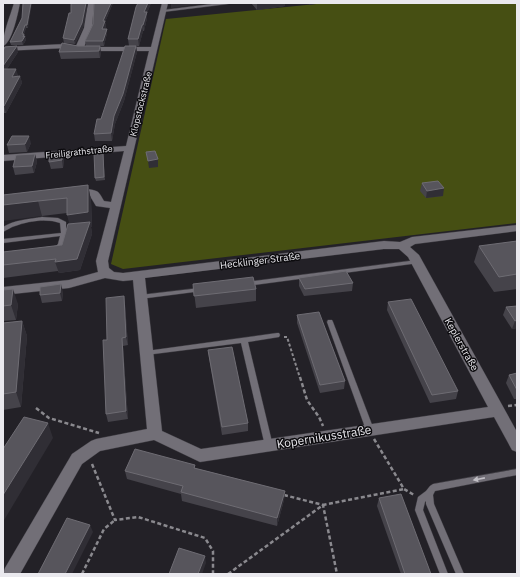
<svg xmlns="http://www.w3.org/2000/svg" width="520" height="577" viewBox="0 0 520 577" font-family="'IBM Plex Sans',sans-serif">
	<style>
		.green { fill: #464f13 }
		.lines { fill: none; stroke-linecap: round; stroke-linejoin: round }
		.lane-casing { stroke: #3d3b41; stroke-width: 1 }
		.street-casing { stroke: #3d3b41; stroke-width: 1 }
		.path-far1 { stroke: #8a898e; stroke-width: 2; stroke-dasharray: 3 2; stroke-linecap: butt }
		.path { stroke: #8a898e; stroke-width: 2.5; stroke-dasharray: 4 2.5; stroke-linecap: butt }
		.lane { fill: #726f77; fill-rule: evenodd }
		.street { fill: #726f77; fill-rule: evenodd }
		.wall { fill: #45434a }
		.shaded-wall { fill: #302e35 }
		.building { fill: #57555c; stroke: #6e6c73 }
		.oneway { fill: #c0bec4 }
		.labels { text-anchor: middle; stroke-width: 3; stroke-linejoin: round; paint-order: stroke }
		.far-street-label { font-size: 9px; fill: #eae9ee; stroke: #0c0b0e }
		.street-label { font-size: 10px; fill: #eae9ee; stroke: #0c0b0e }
		.near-street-label { font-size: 12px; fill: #eae9ee; stroke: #0c0b0e }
	</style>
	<rect width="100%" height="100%" fill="#232127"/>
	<!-- green -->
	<path class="green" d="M326,3h191v220l-394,46 -12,-5 55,-245z"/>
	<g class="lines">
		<!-- lane casing -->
		<g class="lane-casing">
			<g id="lane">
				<path d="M220,3h10l-2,1 -65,8 -2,-1 2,-1z"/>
				<path d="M42,217l16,1 8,4v10l3,1 1,1 -1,1 -3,1 -3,8 -6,7h-4l-1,-1 6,-6 2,-8 -57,7v-4l58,-6 -1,-10c-13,-5 -32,-2 -45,3 -4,1 -8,4 -12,6v-5c11,-7 26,-8 39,-10z"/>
				<path d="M417,260l2,1 1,1 -1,1 -172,23 -3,-2 3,-2z"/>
				<path d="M200,288l3,2 -1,1 -62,8 -3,-2 3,-2z"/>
				<path d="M328,320h4l1,2 41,108 -1,2 -3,1 -3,-1 -1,-2 -39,-108z"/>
				<path d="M277,333h2l1,2 -1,2 -31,5 25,104 -1,2 -3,1 -3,-1 -1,-2 -24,-103 -95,12h-2l-1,-2 1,-2h2z"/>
				<path d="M517,469v6l-82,16 -2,4 1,9 30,70h-8l-30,-70v-3l-1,1 -2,8 25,64h-8l-25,-64 3,-13 8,-6 4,-5 3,-2z"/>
			</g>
		</g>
		<!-- street casing -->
		<g class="street-casing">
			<g id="street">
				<path d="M14,3h6c-2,10 -8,40 -17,43 0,-14 7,-29 11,-43z"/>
				<path d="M88,3h6l-2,25 -8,19h67l11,-44h6l-60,258 1,7 5,4 9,1 261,-32 16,1 12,-5 105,-12v6l-102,13 -5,3 9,8 98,177v20l-5,-2 -18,-33 -294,45 -46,-22 -54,11 -18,13 -62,110h-17l2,-6 67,-114 19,-13 5,-2 51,-10 -14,-149 -10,1 -18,-3 -36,10 -66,7v-8l66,-7 29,-8 -2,-11 14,-53 -14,-2 -6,-10h-16l-5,-3c5,-5 23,-5 29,-1 3,3 4,6 6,9l7,1 13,-51 -121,10v-6l123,-9 23,-95h-70l-13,-3 -63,3v-4l63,-3 10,2 8,-18zM384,249h15l9,8 80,150 -287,42 -39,-18 -17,-153z"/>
			</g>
		</g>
		<!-- path-far1 -->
		<path class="path-far1" d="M284,337h3l13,41"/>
		<!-- path -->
		<g class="path">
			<path d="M300,377l7,23 12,17 4,9"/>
			<path d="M508,406l9,-1"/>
			<path d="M36,408l13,10 50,15"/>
			<path d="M374,439l30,50 10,6"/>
			<path d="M92,464l23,56 23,-3 67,21 8,13v23"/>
			<path d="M284,495l39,10 14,69"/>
			<path d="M82,574l22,-45 11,-9"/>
			<path d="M228,574l95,-69 81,-16"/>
		</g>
		<!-- lane -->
		<use href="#lane" class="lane"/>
		<!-- street -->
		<use href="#street" class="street"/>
	</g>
	<!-- wall -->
	<g class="wall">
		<path d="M23,3l5,25h-2l-2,6 2,6 -3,5h-12l-1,-3 12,-24z"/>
		<path d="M71,3h17l-5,25 -8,16 -11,-1 -1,-5 8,-25z"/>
		<path d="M113,3l-8,19 1,4 -1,3h2v4l-3,13h-18l-1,-5 8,-17z"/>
		<path d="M138,3h13l-4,10v5l-3,13h-1l-4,15h-10l-1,-7z"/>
		<path d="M251,3h34v3l-28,4z"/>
		<path d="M78,46l23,6 -1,6 -39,1 -2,-7z"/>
		<path d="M136,46l1,6 -13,49 -9,23 -3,17h-17l-1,-7z"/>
		<path d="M3,51l15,1 -11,17 11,6 -1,2 3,-1 2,7 -16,30h-3z"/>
		<path d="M31,143l-4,9 -18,1 -2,-8z"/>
		<path d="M62,152l2,7 -1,9 -12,1 -2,-7z"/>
		<path d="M103,152l2,28 -9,1 -1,-3z"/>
		<path d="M35,154l2,8 -3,11 -19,2 -2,-8z"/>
		<path d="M422,183l21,13 -17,2 -6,-7z"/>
		<path d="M88,185l3,15 1,27h-1l1,7 -12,36 -21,3 -1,-2 -55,7v-26l59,-7 8,-21 -3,-11 -25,3 -39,-21z"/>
		<path d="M517,241v48l-23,3 -20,-30 5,-16z"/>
		<path d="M299,278l54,5 -1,8 -48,5 -5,-10z"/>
		<path d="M193,284l63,5v12l-60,7z"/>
		<path d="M3,290l15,14 -2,16 -13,1z"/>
		<path d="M63,292l-1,9 -20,2 -2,-8z"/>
		<path d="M388,302l70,89 -2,8 -26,4 -43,-93z"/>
		<path d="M125,304l3,41 -5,1 5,73 -20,3 -2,-8 1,-74z"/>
		<path d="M517,306v22l-5,1 -9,-14 3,-8z"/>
		<path d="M297,315l48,66 -1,8 -24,4 -23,-70z"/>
		<path d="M22,321l5,15 -6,71 -18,3v-87z"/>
		<path d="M208,350l40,73v8l-26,4 -13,-77z"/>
		<path d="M517,373v26h-3l-8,-16 3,-8z"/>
		<path d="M195,465v3l90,23 -1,9 -7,26 -95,-25 -1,-7 -54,-15 -2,-8z"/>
		<path d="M379,498l52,76h-30l-24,-68z"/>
	</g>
	<!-- shaded-wall -->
	<g class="shaded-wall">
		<path d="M31,3h1l-4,25 -1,-3z"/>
		<path d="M86,3h2l-5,25 -8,16 -1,-4z"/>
		<path d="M111,3h2l-8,19 1,4 -3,7 -1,-4 1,-8z"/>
		<path d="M148,3h3l-4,10v5l-3,13 -1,-6 1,-13z"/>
		<path d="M171,3h37l-37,5z"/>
		<path d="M257,3h28v3l-28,4z"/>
		<path d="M309,3h14l-14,2z"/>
		<path d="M25,25l1,3 -2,6 2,6 -3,5 -1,-4v-7z"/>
		<path d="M142,25l1,6 -4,15 -1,-7z"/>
		<path d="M107,29v4l-3,13 -1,-5z"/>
		<path d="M17,46l1,6 -13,20 -2,-6z"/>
		<path d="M100,46l1,6 -1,6 -1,-7z"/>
		<path d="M136,46l1,6 -13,49 -9,23 -3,17 -1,-8 3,-17z"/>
		<path d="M16,69l2,6 -4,8 -2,-6z"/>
		<path d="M20,76l2,7 -16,30 -2,-7z"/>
		<path d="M29,136l2,7 -4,9 -2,-8z"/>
		<path d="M62,152l2,7 -1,9 -1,-8z"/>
		<path d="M35,154l2,8 -3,11 -2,-7z"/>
		<path d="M158,159v8l-9,1 -1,-7z"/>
		<path d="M88,185l3,15 1,27h-1l1,7 -12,36 -21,3 -4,-11 16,-32 -4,-15z"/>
		<path d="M444,188l-1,8 -17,2 1,-7z"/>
		<path d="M38,201l4,15 -39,5v-16z"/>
		<path d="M61,284l2,8 -1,9 -2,-8z"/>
		<path d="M13,289l5,15 -2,16 -5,-15z"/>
		<path d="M124,296l1,8 3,41 -2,-8z"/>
		<path d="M517,320v8l-5,1 3,-8z"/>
		<path d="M22,321l5,15 -6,71 -5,-15z"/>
		<path d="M122,338l1,8 5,73 -2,-8z"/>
		<path d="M48,423l5,15 -50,84v-27z"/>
		<path d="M285,491l-1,9 -7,26v-8z"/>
		<path d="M90,525l3,7 -21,42h-7z"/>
		<path d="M205,556l1,7 -4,11h-4z"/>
	</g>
	<!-- building -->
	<g class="building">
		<path d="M23,3h8l-4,22h-2l-3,9h2l-1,3 2,-1 -3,5 -12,1 12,-24z"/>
		<path d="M71,3h15l-4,20 -8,17 -11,-2 6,-25h2z"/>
		<path d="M94,3h17l-8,18h2l-3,8h5l-4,12h-18l8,-17z"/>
		<path d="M138,3h10l-4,9h3l-4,13h-1l-4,14h-10l8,-32z"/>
		<path d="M62,43l16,3h22l-1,5 -40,1z"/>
		<path d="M17,46l-14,20v-15l2,-4z"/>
		<path d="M125,46h11l-13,48 -9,22 -3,17 -17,1 3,-15h4z"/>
		<path d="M3,69h13l-4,8 8,-1 -16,30h-1z"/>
		<path d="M12,136h17l-4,8 -18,1z"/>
		<path d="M155,151l3,8 -10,2 -2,-9z"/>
		<path d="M62,152v8l-13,2v-9z"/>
		<path d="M103,152l1,25 -9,1 -1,-25z"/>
		<path d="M35,154l-3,12 -19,1 3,-12z"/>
		<path d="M438,181l6,7 -17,3 -5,-8z"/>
		<path d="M88,185v27l-21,3v-17l-29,3 -35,4v-10z"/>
		<path d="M90,222l-13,37 -22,3 1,-3 -53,6v-13l59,-7 6,-21z"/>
		<path d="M517,241v33l-18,3 -20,-31z"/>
		<path d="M346,271l7,12 -48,6 -6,-11z"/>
		<path d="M253,277l3,12 -62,7 -1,-12z"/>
		<path d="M61,284l-1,9 -20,2v-8z"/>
		<path d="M13,289l-2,16 -8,1v-16z"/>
		<path d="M124,296l2,41 -4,1 4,73 -20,3 -3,-74h4l-1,-42z"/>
		<path d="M411,299l47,92 -26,4 -44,-93z"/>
		<path d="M517,306v14l-2,1 -9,-14z"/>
		<path d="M319,312l26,69 -25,4 -23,-70z"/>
		<path d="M22,321l-6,71 -13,2v-71z"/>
		<path d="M232,347l16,76 -26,4 -14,-77z"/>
		<path d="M517,373v17l-8,-15z"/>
		<path d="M24,417l24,6 -45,72v-46z"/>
		<path d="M135,449l60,16 -1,3 91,23 -8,27 -96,-26 2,-6 -58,-15z"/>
		<path d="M401,494l30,80h-26l-26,-76z"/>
		<path d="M67,518l23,7 -25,49h-27z"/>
		<path d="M179,548l26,8 -7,18h-29z"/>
	</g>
	<!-- one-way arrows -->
	<defs><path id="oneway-solid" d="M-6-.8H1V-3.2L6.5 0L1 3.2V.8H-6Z"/></defs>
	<use class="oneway" href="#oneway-solid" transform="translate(479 479) rotate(169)"/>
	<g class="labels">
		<!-- far-street labels -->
		<g class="far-street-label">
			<text transform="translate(141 104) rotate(-76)" y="3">Klopstockstraße</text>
			<text transform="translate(79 152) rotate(-6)" y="3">Freiligrathstraße</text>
		</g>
		<!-- street labels -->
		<g class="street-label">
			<text transform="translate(260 260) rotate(-7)" y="4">Hecklinger Straße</text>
			<text transform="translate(462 344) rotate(61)" y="4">Keplerstraße</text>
		</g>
		<!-- near-street labels -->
		<g class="near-street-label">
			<text transform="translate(324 437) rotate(-9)" y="4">Kopernikusstraße</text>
		</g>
	</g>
	<!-- border -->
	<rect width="520" height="577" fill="none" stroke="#eae9ee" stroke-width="8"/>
</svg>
